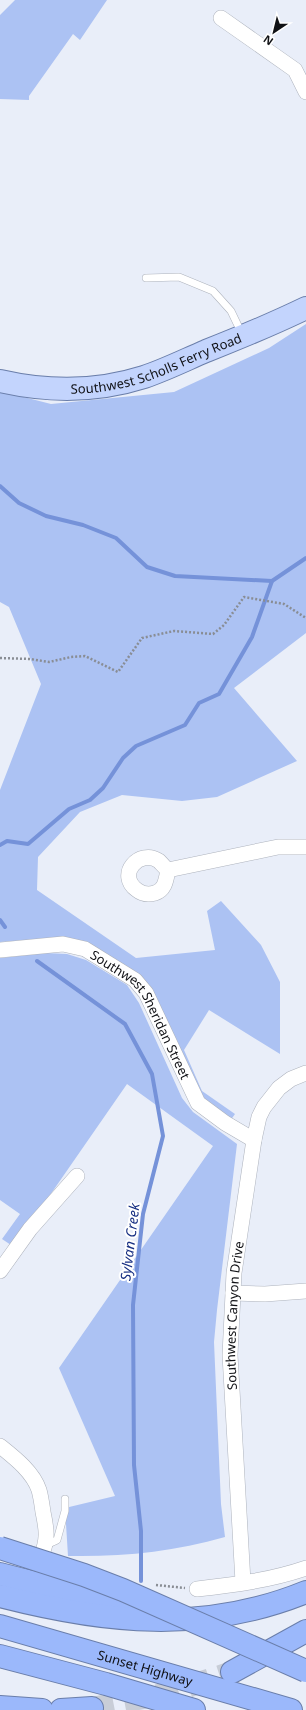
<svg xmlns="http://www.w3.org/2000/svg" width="306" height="1710" viewBox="0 0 306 1710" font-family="'Noto Sans',sans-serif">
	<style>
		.green { fill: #acc2f3 }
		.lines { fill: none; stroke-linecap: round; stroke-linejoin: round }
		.stream { stroke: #7592d9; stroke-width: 4 }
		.highway-tunnel { stroke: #c8cdd7; stroke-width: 22; stroke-dasharray: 22 11; stroke-linecap: butt }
		.lane-casing { stroke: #aeb3bd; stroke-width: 8 }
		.street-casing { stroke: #aeb3bd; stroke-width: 16 }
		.primary-casing { stroke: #6a7eaa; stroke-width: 24 }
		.highway-casing { stroke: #6a7eaa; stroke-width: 24 }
		.path { stroke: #898d94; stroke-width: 2.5; stroke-dasharray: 2 2; stroke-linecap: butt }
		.lane { stroke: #fff; stroke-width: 7 }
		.street { stroke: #fff; stroke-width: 15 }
		.primary { stroke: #c3d4fd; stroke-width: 22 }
		.highway { stroke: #9bb8fb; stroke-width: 22 }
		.highway-bridge-casing { stroke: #6a7eaa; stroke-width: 24; stroke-linecap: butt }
		.highway-bridge { stroke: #9bb8fb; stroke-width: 22 }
		.labels { text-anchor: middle; stroke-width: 4; stroke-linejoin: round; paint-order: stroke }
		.street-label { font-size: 13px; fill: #101115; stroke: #fff }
		.water-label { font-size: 14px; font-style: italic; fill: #172f82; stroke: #fff }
	</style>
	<rect width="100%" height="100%" fill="#e9eef9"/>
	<!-- green -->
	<g class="green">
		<path d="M15,0h92l-27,40 -7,-6 -44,62v4l-29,-1v-84z"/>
		<path d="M306,324v309l-72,55 63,73 -80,36 -35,4 -60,-6 -42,17 -42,45 -1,33 99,68 79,-8 -8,-39 14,-10 40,44 19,37v72l-71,-44 -25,40 18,41 33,23 -5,7 -26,-20 -51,-105 -98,-58 -55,4v-152l41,-106 -32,-77 -9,-5v-211l51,13 123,-12 95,-44z"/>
		<path d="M46,953l21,1 19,6 41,25 12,18 43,95 11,14 44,32 -20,166 -3,32 7,162 4,33c-52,15 -103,20 -157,19l-3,-48 50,-12 -56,-128 154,-222 -86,-62 -113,163 -12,-8 18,-25 -20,-14v-242z"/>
	</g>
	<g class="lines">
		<!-- stream -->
		<g class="stream">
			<path d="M0,486l19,17 27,13 37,9 33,13 31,29 28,9 97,5"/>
			<path d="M0,845l7,-4 21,3 41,-35 21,-9 13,-12 20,-30 13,-12 49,-21 14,-22 20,-9 33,-57 20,-56 34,-23"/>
			<path d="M0,920l5,7"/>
			<path d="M37,961l88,63 27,50 11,62 -20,78 -10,91 1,160 7,66v50"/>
		</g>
		<!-- highway-tunnel -->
		<path class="highway-tunnel" d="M92,1708l77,-15 63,-21"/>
		<!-- lane casing -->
		<g class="lane-casing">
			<g id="lane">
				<path d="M146,278l33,-1 34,14 18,20 11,23"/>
				<path d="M46,1545l11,-5 8,-29v-12"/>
			</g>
		</g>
		<!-- street casing -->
		<g class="street-casing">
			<g id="street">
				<path d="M221,18l74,52 11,22"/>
				<path d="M168,870c-2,10 -3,20 -13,23 -7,2 -13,1 -18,-3 -21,-15 2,-42 22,-29 3,3 6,7 9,9l110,-23h28"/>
				<path id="s1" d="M0,950l63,-6 22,5 50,31 11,13 52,110 27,20 29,17"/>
				<path d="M0,1271l30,-42 47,-53"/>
				<path d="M233,1293l32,1 41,-3"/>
				<path d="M0,1446c15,12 33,26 39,44 2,7 3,15 4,22 4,19 5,27 -2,45l-13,-4"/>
				<path id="s2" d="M243,1582l-13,-227 4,-82 20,-133 5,-23 5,-10 15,-19 12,-9 15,-6"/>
				<path d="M197,1589c37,-4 74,-9 109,-21"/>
			</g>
		</g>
		<!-- primary casing -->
		<g class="primary-casing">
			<g id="primary">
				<path id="s3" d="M0,381c48,11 97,11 144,-4 21,-7 41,-17 62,-26 33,-13 67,-27 100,-43"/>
			</g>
		</g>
		<!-- highway casing -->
		<g class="highway-casing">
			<g id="highway">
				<path d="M0,1574c50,13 99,25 151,30"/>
				<path d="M0,1596c105,27 203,38 306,-4"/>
				<path id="s4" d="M0,1626l291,84"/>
				<path d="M0,1656l106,28 88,26"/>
				<path d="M232,1672l74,-41"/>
				<path d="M0,1707l42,3"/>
				<path d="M61,1710l31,-2"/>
			</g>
		</g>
		<!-- path -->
		<g class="path">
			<path d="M0,658l30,1 19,3 22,-5 14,-1 33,16 24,-34 32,-7 39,3 11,-9 20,-28 40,7 22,14"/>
			<path d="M156,1585l29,3"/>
		</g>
		<!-- lane -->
		<use href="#lane" class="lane"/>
		<!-- street -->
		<use href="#street" class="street"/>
		<!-- primary -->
		<use href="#primary" class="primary"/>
		<!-- highway -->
		<use href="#highway" class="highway"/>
		<!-- highway-bridge casing -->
		<g class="highway-bridge-casing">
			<path id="highway-bridge" d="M0,1548l84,27 39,15 183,81"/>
		</g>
		<!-- highway-bridge -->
		<use href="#highway-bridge" class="highway-bridge"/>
	</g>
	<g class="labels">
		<!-- street labels -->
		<g class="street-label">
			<text dy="5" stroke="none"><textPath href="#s3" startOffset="161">Southwest Scholls Ferry Road</textPath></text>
			<text dy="5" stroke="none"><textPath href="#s1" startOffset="175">Southwest Sheridan Street</textPath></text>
			<text dy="5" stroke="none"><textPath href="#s2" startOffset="267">Southwest Canyon Drive</textPath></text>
			<text dy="5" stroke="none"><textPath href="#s4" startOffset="151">Sunset Highway</textPath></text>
		</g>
		<!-- water labels -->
		<g class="water-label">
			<text transform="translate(130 1242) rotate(-83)" y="5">Sylvan Creek</text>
		</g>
	</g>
	<!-- north arrow -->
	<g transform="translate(274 32) rotate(215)" stroke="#ffffff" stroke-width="3" paint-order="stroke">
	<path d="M0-3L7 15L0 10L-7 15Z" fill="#101115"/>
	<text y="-6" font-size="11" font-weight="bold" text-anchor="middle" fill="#101115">N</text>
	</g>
</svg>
